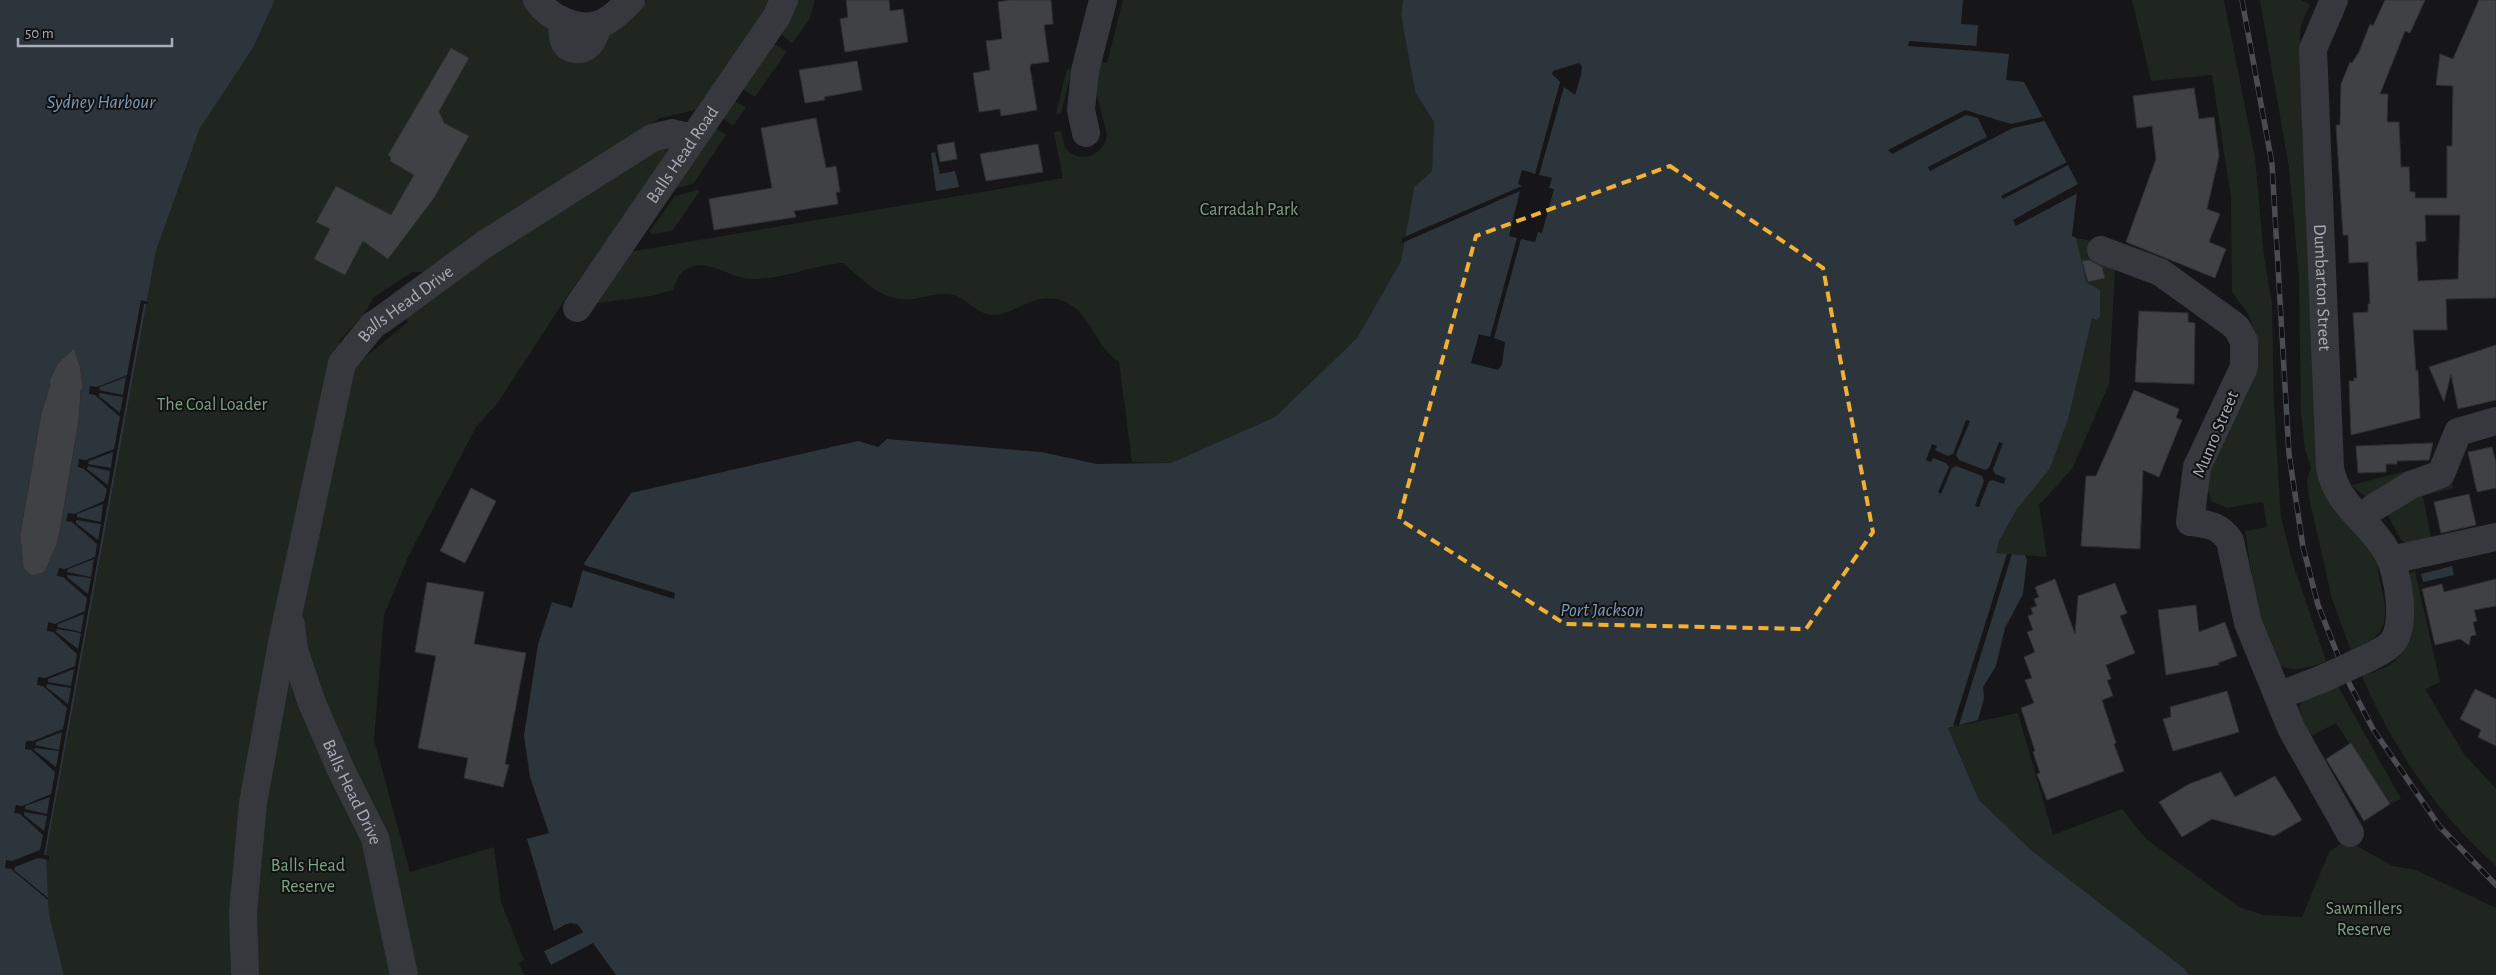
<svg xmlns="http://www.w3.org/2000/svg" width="2496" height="975" viewBox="0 0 2496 975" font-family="'Alegreya Sans',sans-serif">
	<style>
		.green { fill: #1e261f }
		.water { fill: #2c353c }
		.pier { fill: #161618; fill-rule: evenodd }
		.building { fill: #404145; stroke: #303034; fill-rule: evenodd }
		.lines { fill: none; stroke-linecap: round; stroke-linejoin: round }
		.minor { stroke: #37383d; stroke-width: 28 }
		.rail-casing { stroke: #4a4c52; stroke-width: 5.5 }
		.rail { stroke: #111113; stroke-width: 4; stroke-dasharray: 11; stroke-linecap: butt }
		.minor-bridge { stroke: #37383d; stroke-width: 28 }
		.marked { fill: none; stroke: #f2b134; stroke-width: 4; stroke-dasharray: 10 6; stroke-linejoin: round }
		.labels { text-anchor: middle; stroke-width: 4; stroke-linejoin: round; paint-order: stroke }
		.street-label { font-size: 18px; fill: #a8adb8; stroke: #111113 }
		.park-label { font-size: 18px; fill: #7fa381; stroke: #111113 }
		.water-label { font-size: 19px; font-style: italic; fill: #7f9bb3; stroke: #111113 }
	</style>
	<rect width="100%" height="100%" fill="#161618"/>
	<!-- green -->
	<g class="green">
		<path d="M275,0h252l58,55 62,-55h123l-3,8 -68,101 -39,9 -234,154h-14l-38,25 -12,20 -24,25 25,17 45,-37 -6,-7 235,-156 32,-13 2,5 -106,148 -68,105 -21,23 -67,128 -25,60 -10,125 36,132 84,-25 7,55 23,58 -5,3 5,12h-460l-15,-61 -3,-60 110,-603 44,-123 53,-80z"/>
		<path d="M798,0h17l-6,20 -17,23 -10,-8v-3z"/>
		<path d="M1123,0h280l-2,14 14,78 19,30 -2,49 -18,16 -13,74 -44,77 -82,79 -104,46 -39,-1 -13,-100c-27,-17 -27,-55 -63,-63 -24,-5 -40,15 -62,16 -18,0 -26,-17 -41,-20 -15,-4 -30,4 -45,4 -27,2 -46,-20 -65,-36 -30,2 -61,17 -91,16 -20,0 -41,-19 -61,-12 -12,4 -14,12 -18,23l-22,6 -60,8 38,-52 434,-74 -9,-46 7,-1c1,5 2,11 4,16 12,18 39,10 42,-12l-13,-51 5,-22 8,1z"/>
		<path d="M2132,0h92l31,158 9,99 8,47 2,101 7,113 12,46 33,97c-12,5 -31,12 -44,5 -22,-13 -32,-109 -37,-135l22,-4 -4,-25 -36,6 -16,-7 -4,-14 1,-15 48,-136 -7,-21 -17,-23 -1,-95 -19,-122 -61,6z"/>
		<path d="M2260,0h40l10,4 -9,21 -1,11 22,434 59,94 -4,1c7,44 23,65 -26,86l-19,-52 -23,-102 -2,-18 4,-11 -6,-19 -4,-34 -2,-138 -10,-109z"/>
		<path d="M772,45h4l11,6 -32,46 -11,-7 -1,-3z"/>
		<path d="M1067,69l5,1 -11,43 -5,1z"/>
		<path d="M734,101l12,6 -13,19 -10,-8z"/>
		<path d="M716,128l10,7 -33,49 -20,5z"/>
		<path d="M697,190l3,1 -28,40 -19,3 -4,-2 26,-36z"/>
		<path d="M2076,238l16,3 23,28 -6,115 -37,85 -33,36 8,52 -51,-4 3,-12 18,-32 18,-26 47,-127 10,-38z"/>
		<path d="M2419,468l-53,29 -15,-12z"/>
		<path d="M2448,483l5,2 -1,3 -29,8 8,42 -23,6 -7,-4 -16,-30z"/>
		<path d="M2415,571l25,111 -15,7 39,65 32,35v77c-13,-13 -27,-25 -38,-38 -40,-44 -73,-98 -96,-152 10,-4 24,-7 32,-14 26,-22 17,-59 14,-88z"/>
		<path d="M2338,686l63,113 -11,5 -54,-81 -23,12 -3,-1 -7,-12 -4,-15 4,-7z"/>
		<path d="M2018,713l35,122 69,-26 24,30 93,68 25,8 38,2 27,-65 17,-12 47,26 23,4 80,38v67h-307l-4,-6 -154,-119 -52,-50 -31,-72z"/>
	</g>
	<!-- water -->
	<g class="water">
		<path d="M0,0h275l-22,48 -53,80 -44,123 -110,603 3,60 15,61h-64z"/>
		<path d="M1403,0h560l-2,24 17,1 -2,26 33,3 -3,26 18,2 54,102 -6,52 4,2 10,44 14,8v26l-3,4 -5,-2 -24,101 -18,49 -33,41 -18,32 -3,12 29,2 2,5 -4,34 -18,34 -9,38 -13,21 1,11 -6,22 -30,8 31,72 52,50 154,119 4,6h-1573l-23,-32 -42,22 -7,-14 39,-19 -6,-8h-11l-12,7 -27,-92 22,-6 -19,-56 -6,-41 14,-92 14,-42 20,6 13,-46 46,-69 227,-52 20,6 9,-8 154,13 56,12 74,-1 104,-46 82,-79 44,-77 13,-74 18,-16 2,-49 -19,-30 -14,-78z"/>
		<path d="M935,152l5,22 15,-3 4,16 -23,4 -5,-38z"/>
		<path d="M2452,566l2,9 -31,7 -2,-8z"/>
	</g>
	<!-- pier -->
	<g class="pier">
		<path d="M1909,41l67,5v5l-68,-5z"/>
		<path d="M1579,63l3,3 -1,9 -6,20 -11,-8 -25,88 13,3 -3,10 5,1 -12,44 -4,-1 -3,10 -14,-3 -27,99 11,4 -3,22 -4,6 -27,-7 8,-29 11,3 27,-99 -8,-2 11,-45 -118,52v-5l120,-52 -4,-2 4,-14 13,4 25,-92 -8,-8 1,-3z"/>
		<path d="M1965,110l46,14 31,-7 3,4 -32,7 -83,43 -2,-4 59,-30 -9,-19 -12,-3 -74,39 -4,-4z"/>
		<path d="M2067,162l1,3 -65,34 -2,-3z"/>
		<path d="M2078,184v9l-62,33 -3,-6z"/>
		<path d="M141,300l7,2v2h-4l-100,551 5,1v4l-11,-2 -23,9 -1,3 34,28v2l-37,-31 -6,-1 1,-8 6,1 28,-11 3,-15 -23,-21 -6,-1 2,-8 6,1 29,-12 4,-22 -24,-22 -6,-1 1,-8h7l30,-12 4,-21 -24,-22 -6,-1 1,-8 7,1 30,-12 2,-12 -24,-22 -6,-1 1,-9 7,2 30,-13 2,-13 -24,-21 -6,-1 2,-8 6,1 30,-12 2,-13 -25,-22 -6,-1 2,-8 6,1 30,-13 3,-12 -23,-20 -6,-2 1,-8 7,1 28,-11 6,-32 -25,-22 -6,-1 1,-8 7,1 30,-12zM126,377l-3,18 -24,-5 1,-3zM99,393l24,4 -3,16 -21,-17zM113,452l-2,16 -23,-4 1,-3zM88,466l22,5 -2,14 -21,-16zM103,504l-2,18 -24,-5v-3zM76,520l25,4 -3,16 -22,-17zM94,559l-3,18 -24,-5 1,-3zM67,575l24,3 -3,16 -21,-17zM84,614l-3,18 -24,-5 1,-3zM57,629l24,4 -3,16 -22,-17zM74,669l-3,17 -23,-4v-3zM47,684l24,4 -3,16 -22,-17zM62,732l-3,18 -24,-5 1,-3zM35,748l24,3 -3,16 -22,-17zM50,797l-3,17 -22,-5v-3zM24,812l23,4 -3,15 -20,-16z"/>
		<path d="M1966,420l4,1 -14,34 3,5 26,10 4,-2 10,-26 4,1 -10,26 2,5 11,4 -1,2 -1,4 -12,-4 -3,1 -10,26 -4,-1 9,-25 -2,-5 -26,-10 -4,2 -11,26 -3,-2 11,-25 -3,-4 -13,-5 -2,4 -5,-2 6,-16 5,2 -2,4 13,6 5,-2z"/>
		<path d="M2007,554h5l-53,171 -6,1z"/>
		<path d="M584,565l91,28 -1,6 -92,-29z"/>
		<path d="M570,923l7,1 6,8 -41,20 1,-3 37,-18 -9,-6 -16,8 -3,-1z"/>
	</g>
	<!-- building -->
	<g class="building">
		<path d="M846,0h43l1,11 13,-2 5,33 -63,10 -5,-33 8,-2z"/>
		<path d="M1010,0h41l2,24 -9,1 5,37 -18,2 -1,4 7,42 -36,6 -1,-7 -21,3 -6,-39 17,-3 -4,-29 16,-2 -4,-37z"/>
		<path d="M2385,0h40l-15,33 -5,-2 -25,63h8l-1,28h12l2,45h8l1,25h5v6h32v-52h5l1,-60 -17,-1 4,-31 13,5 26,-59h17v298l-50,1 1,31h-34l3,41 2,-1 2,48 -69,17 -2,-54h5v-3h3l-4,-65 15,-1v-8h2l-2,-42 -19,1 -1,-28h-5l-7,-110h4l1,-41 9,-22 2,1 7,-11 11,-28 3,2zM2425,215h35l-2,64 -40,2 -2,-39 10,-1z"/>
		<path d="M451,48l18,10 -30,53 5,12 25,13 -35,62 -46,61 -25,-18 -18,34 -31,-16 16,-30 -14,-7 20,-36 55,29 23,-40 -24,-14 1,-4 -3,-2z"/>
		<path d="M857,61l5,29 -38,7 1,3 -20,3 -6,-33z"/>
		<path d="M2194,88l5,31 15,-2 5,39 -12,53 13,5 -11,28 17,7 -11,29 -89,-36 30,-83 -4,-33 -15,2 -4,-32z"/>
		<path d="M816,118l10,50 10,-2 4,26h-4l2,12 -44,7 2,6 -82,13 -5,-31 63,-11 -11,-60z"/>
		<path d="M954,142l3,17 -17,3 -3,-17z"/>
		<path d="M1038,144l5,28 -57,9 -6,-27z"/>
		<path d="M2089,260l13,7 3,11 -17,4 -6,-21z"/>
		<path d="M2139,311l49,2v9l7,1 -1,61 -59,-2z"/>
		<path d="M2496,345v55l-38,9 -7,-35 -7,28 -15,-35z"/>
		<path d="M74,348l6,18 3,21 -2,3 -2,30 -18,105 -4,19 -10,23 -4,6 -11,3 -9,-8 -3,-33 21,-122 9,-28 -1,-4 8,-17z"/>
		<path d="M2134,390l45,19 -3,9 6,2 -23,57 -16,-7 -3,79 -59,-3 5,-70h10z"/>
		<path d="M2433,443l-4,17 -32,1v3h-11v8l-28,1 -2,-27z"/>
		<path d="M2492,447l4,16v25l-19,4 -9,-40z"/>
		<path d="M471,488l25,13 -31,62 -25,-12z"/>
		<path d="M2469,494l7,31 -35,8 -7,-31z"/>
		<path d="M2055,579l20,55 3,-38 37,-13 12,30 -7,3 15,37 -29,12 5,14 -4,1 6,16 -11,4 14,43 -2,1 10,27 -77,29 -10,-26 3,-1 -7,-21 2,-1 -14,-43 13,-5 -9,-23 7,-2 -8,-21 11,-5 -8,-20 6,-2 -5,-14 5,-2 -2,-6 6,-2 -3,-7 5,-2 -4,-10z"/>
		<path d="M2496,579v27l-22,4 3,11 -4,1 3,13 -5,1 -2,9 -9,-6 -25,6 -13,-56 20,-5 2,8z"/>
		<path d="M427,582l57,10 -10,52 52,9 -21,111 4,1 -6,22 -39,-9 4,-20 -50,-10 18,-92 -21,-4z"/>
		<path d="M2196,605l3,27 26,-10 12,34 -19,7 1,2 -53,10 -8,-65z"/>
		<path d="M2475,689l21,10v47l-18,-9 3,-7 -21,-11z"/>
		<path d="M2227,691l12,41 -66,19 -10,-32 8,-2 -1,-10z"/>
		<path d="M2351,743l39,61 -26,17 -38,-62z"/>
		<path d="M2221,772l14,25 40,-21 27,44 -28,16 -62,-17 -30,18 -23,-35 30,-18z"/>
	</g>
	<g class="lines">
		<!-- minor -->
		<g class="minor">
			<path d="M537,0c12,18 41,32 63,24 12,-4 22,-16 31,-24"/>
			<path id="s1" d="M2334,0l-21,49 17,419c7,38 39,52 57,84 11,19 21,74 4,92 -6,6 -16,10 -23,14"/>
			<path d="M564,22c-1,5 -2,10 -1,15 2,14 19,16 27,6 4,-5 6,-12 9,-18"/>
			<path d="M1086,133l-5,-23 4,-39 18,-71"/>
			<path d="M2101,250l59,22 71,51 6,5 7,13v26l-47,100 -7,55c17,2 30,3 40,19l18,82 30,73 44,-17"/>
			<path id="s2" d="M577,308l200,-292 7,-16"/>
			<path d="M2373,508l38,-23 30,-11 17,-42 38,-11"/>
			<path d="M2391,560l105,-23"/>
			<path id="s3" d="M291,625l3,25 18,53 29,67 34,68 29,137"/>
			<path d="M2278,696l13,32 59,105"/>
			<path id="s4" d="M245,975l-2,-63 10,-109 29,-160 60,-280 31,-38 8,-5 104,-76 167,-106 20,-5 21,5"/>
		</g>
		<!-- rail casing -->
		<g class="rail-casing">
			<path id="rail" d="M2242,0l30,164 17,290 14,93 15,58 30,76 25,48 67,98 56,58"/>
		</g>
		<!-- rail -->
		<use href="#rail" class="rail"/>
		<!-- minor-bridge -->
		<path class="minor-bridge" d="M2322,679l46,-21"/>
	</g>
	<!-- marked area -->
	<path class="marked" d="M1670,166l153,102 50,264 -67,97 -241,-5 -166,-105 77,-283z"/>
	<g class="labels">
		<!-- street labels -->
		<g class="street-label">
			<text dy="6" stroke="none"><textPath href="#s2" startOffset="186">Balls Head Road</textPath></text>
			<text dy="6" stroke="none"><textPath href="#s1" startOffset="292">Dumbarton Street</textPath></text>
			<text dy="6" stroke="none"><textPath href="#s4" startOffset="709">Balls Head Drive</textPath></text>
			<text transform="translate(2215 434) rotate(-67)" y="6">Munro Street</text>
			<text dy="6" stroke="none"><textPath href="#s3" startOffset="179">Balls Head Drive</textPath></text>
		</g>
		<!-- park labels -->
		<g class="park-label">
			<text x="1249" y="215">Carradah Park</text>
			<text x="212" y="410">The Coal Loader</text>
			<text x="308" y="871">Balls Head<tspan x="308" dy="21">Reserve</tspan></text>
			<text x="2364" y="914">Sawmillers<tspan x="2364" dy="21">Reserve</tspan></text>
		</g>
		<!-- water labels -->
		<g class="water-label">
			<text x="101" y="108">Sydney Harbour</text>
			<text x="1602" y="616">Port Jackson</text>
		</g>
	</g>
	<!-- scale -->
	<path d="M18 38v8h154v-8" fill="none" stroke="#a8adb8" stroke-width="2.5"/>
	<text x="25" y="38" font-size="15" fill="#a8adb8" stroke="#111113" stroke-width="4" paint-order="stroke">50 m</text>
</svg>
